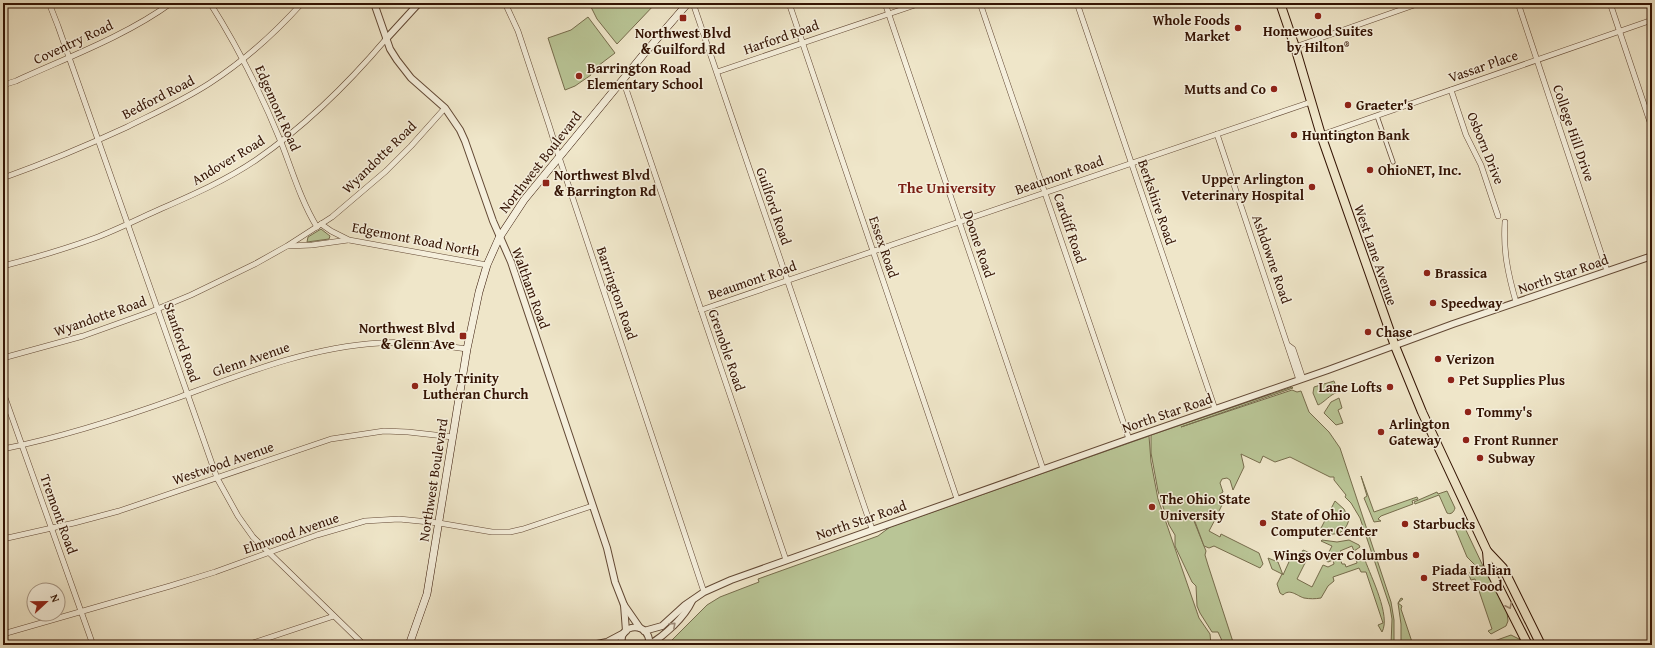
<svg xmlns="http://www.w3.org/2000/svg" width="1655" height="648" viewBox="0 0 1655 648" font-family="'Gentium Book Plus',serif">
	<style>
		.green { fill: #b9c596; stroke: #766c4c }
		.lines { fill: none; stroke-linecap: round; stroke-linejoin: round }
		.pedestrian-casing { stroke: #624834; stroke-width: 5 }
		.minor-casing { stroke: #624834; stroke-width: 6 }
		.tertiary-casing { stroke: #624834; stroke-width: 8 }
		.secondary-casing { stroke: #331303; stroke-width: 8 }
		.primary-casing { stroke: #331303; stroke-width: 10 }
		.pedestrian { stroke: #f5efdc; stroke-width: 3.5 }
		.minor { stroke: #f5efdc; stroke-width: 5 }
		.tertiary { stroke: #f5efdc; stroke-width: 6 }
		.secondary { stroke: #f5efdc; stroke-width: 7 }
		.primary { stroke: #efe6c9; stroke-width: 8 }
		.oneway { stroke: #9a8770 }
		.oneway2 { stroke: #9e8c7a }
		.poi-dot { fill: #8f2418; stroke: #f5efdc; stroke-width: 1.5 }
		.labels { text-anchor: middle; stroke-width: 3; stroke-linejoin: round; paint-order: stroke }
		.poi-label { font-size: 14px; font-weight: bold; fill: #331303; stroke: #f5efdc; text-anchor: start }
		.street-label { font-size: 14px; fill: #331303; stroke: #f5efdc }
		.neighbourhood-label { font-size: 15px; font-weight: bold; fill: #7a1f14; stroke: #f5efdc }
	</style>
	<rect width="100%" height="100%" fill="#efe6c9"/>
	<filter id="stains"><feTurbulence type="fractalNoise" baseFrequency=".005" numOctaves="4"/><feColorMatrix values="0 0 0 0 .2 0 0 0 0 .09 0 0 0 0 .02 0 0 0 .5 -.17"/></filter>
	<radialGradient id="worn" r=".72"><stop offset=".6" stop-color="#630" stop-opacity="0"/><stop offset="1" stop-color="#630" stop-opacity=".3"/></radialGradient>
	<!-- green -->
	<g class="green">
		<path d="M589,3h67l-39,41 -20,-25z"/>
		<path d="M588,17l27,36 -25,19 1,3 -16,11 -10,4 -17,-52 23,-8z"/>
		<path d="M321,229l9,7 -1,3 -22,3 1,-5z"/>
		<path d="M1334,381l4,11c-9,3 -13,10 -20,13l-5,-12 1,-6z"/>
		<path d="M1292,387l1,1 -112,39 111,-37 5,2 4,-1 8,21 20,20 11,16 51,154 3,18v25h-3l1,-26 -2,-12 -30,-89 -9,-15 -6,-6 1,-2 -12,-15v-3h-4l-40,-20 -15,5 -12,-6 -3,7 -19,-9 3,13 -11,23 -3,-10 -3,-2 -5,1 -2,4 3,9 -3,2 3,9 -5,10 -7,-3 -1,2 -16,5 -2,-1 14,35 -1,4 3,10 26,80h-10l-6,-13h-6l-12,-19 -3,-7 -1,-20 -4,-4 -17,-36v-11l-6,-10 -11,-34 -7,-38v-18z"/>
		<path d="M1339,398l3,10 -4,2 5,13 -7,2 -12,-12 7,-11z"/>
		<path d="M1149,436l2,26 7,37 41,119 11,16 1,11h-544l40,-40 13,-8 39,-15 -1,-3 120,-43 12,-9z"/>
		<path d="M1361,476l13,36 43,-15 1,2 -6,2 1,3 -32,12 -3,3 3,2 -7,1 -10,-24 3,-2z"/>
		<path d="M1447,491l8,17c-1,4 -4,7 -8,5l-8,-18 -24,9 -1,-2 23,-10 1,2z"/>
		<path d="M1335,501l9,8 5,10c-3,15 -16,19 -29,11z"/>
		<path d="M1212,513l5,3 -8,15 11,6 1,-3 38,19 4,11 -3,4 -46,-22 -5,2 -5,-2 -10,-27z"/>
		<path d="M1459,524l5,2 19,40h-7l-9,-9 -12,-29 1,-3z"/>
		<path d="M1322,540l15,2 12,-2 10,5 1,2 -6,4 -2,-5 -12,5 1,2 -2,2 3,9h3l1,3 11,-4 -1,-5c3,-2 6,0 9,2 6,17 26,56 17,72l-4,-7 5,-2 -17,-51h-5l-2,-4 -26,9 1,4 -6,5 -7,12c-6,1 -11,1 -17,0 -7,-2 -14,-10 -21,-3l-3,-2 -3,-9 5,-10 -10,-5 -4,-11 10,4 5,13 10,-22 7,3 3,-6 7,3 -13,26 15,8 11,-22 5,2 6,-3 -1,-4 -5,2 -3,-2 7,-14 -11,-5z"/>
		<path d="M1480,569l5,2 3,3 19,38 1,9 -2,5 -15,8 -3,-3 4,-2 -17,-50 -4,1 -2,-5 1,-3z"/>
		<path d="M1401,598l2,1 -5,4 4,3 -1,3 12,36h-12v-21l-3,-21z"/>
		<path d="M1511,635l8,4 5,6h-41z"/>
	</g>
	<g class="lines">
		<!-- pedestrian casing -->
		<g class="pedestrian-casing">
			<path id="pedestrian" d="M1377,116l16,46"/>
		</g>
		<!-- minor casing -->
		<g class="minor-casing">
			<g id="minor">
				<path d="M49,3l9,23 159,452 21,38 15,21 111,108"/>
				<path d="M210,3c28,44 51,90 71,139 11,28 20,59 36,85"/>
				<path d="M505,3l13,28 31,94 10,32 145,435"/>
				<path d="M693,3l179,526"/>
				<path d="M789,3l168,496"/>
				<path d="M885,3l158,466"/>
				<path d="M980,3l149,436"/>
				<path d="M1077,3l138,406"/>
				<path d="M1518,3l89,268"/>
				<path d="M1610,3l42,125"/>
				<path d="M1295,47l125,-44"/>
				<path d="M717,72l204,-69"/>
				<path d="M623,80l163,480"/>
				<path d="M3,85l13,-4c50,-23 110,-45 155,-78"/>
				<path d="M1451,90l15,45 15,30 17,51"/>
				<path d="M1217,134l82,246"/>
				<path d="M1321,135l331,-115"/>
				<path d="M3,178c42,-15 83,-32 124,-51 28,-14 57,-27 83,-44 34,-22 65,-50 92,-80"/>
				<path d="M1505,222c-2,29 3,52 11,80"/>
				<path d="M321,224l10,7 18,9 138,25"/>
				<path d="M288,246l24,-1 36,-5"/>
				<path d="M3,266c31,-8 62,-17 92,-28 21,-8 41,-18 61,-27 34,-15 69,-30 100,-51 49,-34 91,-75 130,-121"/>
				<path d="M701,310l610,-208"/>
				<path d="M1289,346l4,3 9,27"/>
				<path d="M3,358l80,-22 67,-24 41,-17 64,-31 32,-18 45,-29 54,-46 25,-25 34,-38"/>
				<path d="M3,392l90,253"/>
				<path d="M3,449c60,-12 119,-31 177,-52 65,-24 130,-50 200,-54 28,-2 59,2 87,6"/>
				<path d="M3,539l71,-16 45,-12 212,-72 53,-8 24,1 45,5"/>
				<path d="M3,634l167,-48 45,-14 102,-37 48,-14 34,-2 40,4 53,9h18l13,-3 69,-23"/>
				<path d="M247,645l87,-29"/>
			</g>
		</g>
		<!-- tertiary casing -->
		<g class="tertiary-casing">
			<g id="tertiary">
				<path d="M374,3l16,46 7,11 14,18 34,30 15,22 5,11 28,80 18,41 96,286 8,34 9,23 2,26"/>
				<path d="M386,39l33,-36"/>
				<path d="M624,605l16,23"/>
				<path d="M644,631l18,-5 23,-21 19,-13 27,-12 398,-141 199,-69 125,-46 199,-68"/>
				<path d="M592,645l15,-3 17,-9"/>
				<path d="M622,645c-5,-23 30,-24 27,0"/>
				<path d="M649,645c16,-10 35,-27 43,-44"/>
			</g>
		</g>
		<!-- secondary casing -->
		<g class="secondary-casing">
			<path id="secondary" d="M409,645l18,-51 40,-245 12,-57 8,-27 12,-27 25,-38 119,-145 45,-52"/>
		</g>
		<!-- primary casing -->
		<g class="primary-casing">
			<g id="primary">
				<path d="M1280,3l15,44 26,88 74,211 27,66 65,139 1,13 3,8 37,73"/>
				<path d="M1487,551l16,17 38,77"/>
			</g>
		</g>
		<!-- pedestrian -->
		<use href="#pedestrian" class="pedestrian"/>
		<!-- minor -->
		<use href="#minor" class="minor"/>
		<!-- tertiary -->
		<use href="#tertiary" class="tertiary"/>
		<!-- secondary -->
		<use href="#secondary" class="secondary"/>
		<!-- primary -->
		<use href="#primary" class="primary"/>
	</g>
	<!-- one-way arrows -->
	<defs><path id="oneway-chevron" d="M-2-3.5L2.5 0L-2 3.5" fill="none" stroke-width="1.6" stroke-linecap="round" stroke-linejoin="round"/></defs>
	<use class="oneway" href="#oneway-chevron" transform="translate(1509 606) rotate(64)"/>
	<use class="oneway2" href="#oneway-chevron" transform="translate(673 625) rotate(-42)"/>
	<!-- markers -->
	<g class="poi-dot">
		<circle cx="1318" cy="16" r="4"/>
		<rect x="679" y="14" width="8" height="8" rx="2"/>
		<circle cx="1238" cy="28" r="4"/>
		<circle cx="579" cy="76" r="4"/>
		<circle cx="1274" cy="89" r="4"/>
		<circle cx="1348" cy="105" r="4"/>
		<circle cx="1294" cy="135" r="4"/>
		<circle cx="1370" cy="170" r="4"/>
		<rect x="542" y="179" width="8" height="8" rx="2"/>
		<circle cx="1312" cy="187" r="4"/>
		<circle cx="1427" cy="273" r="4"/>
		<circle cx="1433" cy="303" r="4"/>
		<circle cx="1368" cy="332" r="4"/>
		<rect x="459" y="332" width="8" height="8" rx="2"/>
		<circle cx="1438" cy="359" r="4"/>
		<circle cx="1451" cy="380" r="4"/>
		<circle cx="415" cy="386" r="4"/>
		<circle cx="1390" cy="387" r="4"/>
		<circle cx="1468" cy="412" r="4"/>
		<circle cx="1381" cy="432" r="4"/>
		<circle cx="1466" cy="440" r="4"/>
		<circle cx="1480" cy="458" r="4"/>
		<circle cx="1152" cy="507" r="4"/>
		<circle cx="1263" cy="523" r="4"/>
		<circle cx="1405" cy="524" r="4"/>
		<circle cx="1416" cy="555" r="4"/>
		<circle cx="1424" cy="578" r="4"/>
	</g>
	<g class="labels">
		<!-- poi labels -->
		<g class="poi-label">
			<text x="1230" y="25" text-anchor="end">Whole Foods<tspan x="1230" dy="16">Market</tspan></text>
			<text x="1318" y="36" text-anchor="middle">Homewood Suites<tspan x="1318" dy="16">by Hilton®</tspan></text>
			<text x="683" y="38" text-anchor="middle">Northwest Blvd<tspan x="683" dy="16">&amp; Guilford Rd</tspan></text>
			<text x="587" y="73">Barrington Road<tspan x="587" dy="16">Elementary School</tspan></text>
			<text x="1266" y="94" text-anchor="end">Mutts and Co</text>
			<text x="1356" y="110">Graeter's</text>
			<text x="1302" y="140">Huntington Bank</text>
			<text x="1378" y="175">OhioNET, Inc.</text>
			<text x="554" y="180">Northwest Blvd<tspan x="554" dy="16">&amp; Barrington Rd</tspan></text>
			<text x="1304" y="184" text-anchor="end">Upper Arlington<tspan x="1304" dy="16">Veterinary Hospital</tspan></text>
			<text x="1435" y="278">Brassica</text>
			<text x="1441" y="308">Speedway</text>
			<text x="455" y="333" text-anchor="end">Northwest Blvd<tspan x="455" dy="16">&amp; Glenn Ave</tspan></text>
			<text x="1376" y="337">Chase</text>
			<text x="1446" y="364">Verizon</text>
			<text x="423" y="383">Holy Trinity<tspan x="423" dy="16">Lutheran Church</tspan></text>
			<text x="1459" y="385">Pet Supplies Plus</text>
			<text x="1382" y="392" text-anchor="end">Lane Lofts</text>
			<text x="1476" y="417">Tommy's</text>
			<text x="1389" y="429">Arlington<tspan x="1389" dy="16">Gateway</tspan></text>
			<text x="1474" y="445">Front Runner</text>
			<text x="1488" y="463">Subway</text>
			<text x="1160" y="504">The Ohio State<tspan x="1160" dy="16">University</tspan></text>
			<text x="1271" y="520">State of Ohio<tspan x="1271" dy="16">Computer Center</tspan></text>
			<text x="1413" y="529">Starbucks</text>
			<text x="1408" y="560" text-anchor="end">Wings Over Columbus</text>
			<text x="1432" y="575">Piada Italian<tspan x="1432" dy="16">Street Food</tspan></text>
		</g>
		<!-- street labels -->
		<g class="street-label">
			<text transform="translate(781 37) rotate(-19)" y="5">Harford Road</text>
			<text transform="translate(73 42) rotate(-25)" y="5">Coventry Road</text>
			<text transform="translate(1483 66) rotate(-19)" y="5">Vassar Place</text>
			<text transform="translate(158 97) rotate(-27)" y="5">Bedford Road</text>
			<text transform="translate(278 108) rotate(66)" y="5">Edgemont Road</text>
			<text transform="translate(1574 133) rotate(71)" y="5">College Hill Drive</text>
			<text transform="translate(1486 148) rotate(68)" y="5">Osborn Drive</text>
			<text transform="translate(379 157) rotate(-44)" y="5">Wyandotte Road</text>
			<text transform="translate(228 160) rotate(-31)" y="5">Andover Road</text>
			<text transform="translate(540 162) rotate(-52)" y="5">Northwest Boulevard</text>
			<text transform="translate(1059 175) rotate(-19)" y="5">Beaumont Road</text>
			<text transform="translate(1157 202) rotate(71)" y="5">Berkshire Road</text>
			<text transform="translate(774 206) rotate(71)" y="5">Guilford Road</text>
			<text transform="translate(1070 228) rotate(71)" y="5">Cardiff Road</text>
			<text transform="translate(416 239) rotate(11)" y="5">Edgemont Road North</text>
			<text transform="translate(979 244) rotate(71)" y="5">Doone Road</text>
			<text transform="translate(884 247) rotate(71)" y="5">Essex Road</text>
			<text transform="translate(1376 255) rotate(71)" y="5">West Lane Avenue</text>
			<text transform="translate(1272 259) rotate(71)" y="5">Ashdowne Road</text>
			<text transform="translate(1563 274) rotate(-19)" y="5">North Star Road</text>
			<text transform="translate(752 280) rotate(-19)" y="5">Beaumont Road</text>
			<text transform="translate(531 288) rotate(70)" y="5">Waltham Road</text>
			<text transform="translate(617 293) rotate(71)" y="5">Barrington Road</text>
			<text transform="translate(100 316) rotate(-19)" y="5">Wyandotte Road</text>
			<text transform="translate(182 342) rotate(71)" y="5">Stanford Road</text>
			<text transform="translate(727 350) rotate(71)" y="5">Grenoble Road</text>
			<text transform="translate(251 359) rotate(-19)" y="5">Glenn Avenue</text>
			<text transform="translate(1167 413) rotate(-19)" y="5">North Star Road</text>
			<text transform="translate(223 463) rotate(-19)" y="5">Westwood Avenue</text>
			<text transform="translate(433 480) rotate(-81)" y="5">Northwest Boulevard</text>
			<text transform="translate(59 514) rotate(70)" y="5">Tremont Road</text>
			<text transform="translate(861 520) rotate(-19)" y="5">North Star Road</text>
			<text transform="translate(291 533) rotate(-19)" y="5">Elmwood Avenue</text>
		</g>
		<!-- neighbourhood labels -->
		<g class="neighbourhood-label">
			<text x="947" y="193">The University</text>
		</g>
	</g>
	<!-- margin -->
	<rect width="1655" height="648" fill="none" stroke="#efe6c9" stroke-width="16"/>
	<rect x="4" y="4" width="1647" height="640" fill="none" stroke="#331303" stroke-width="2"/>
	<rect x="8" y="8" width="1639" height="632" fill="none" stroke="#331303"/>
	<!-- north arrow -->
	<g transform="translate(46 602) rotate(68)"><circle r="19" fill="#f5efdc" stroke="#a79785"/>
	<path d="M0-3L7 15L0 10L-7 15Z" fill="#8f2418"/>
	<text y="-6" font-size="11" font-weight="bold" text-anchor="middle" fill="#331303">N</text>
	</g>
	<rect width="100%" height="100%" filter="url(#stains)"/>
	<rect width="100%" height="100%" fill="url(#worn)"/>
</svg>
